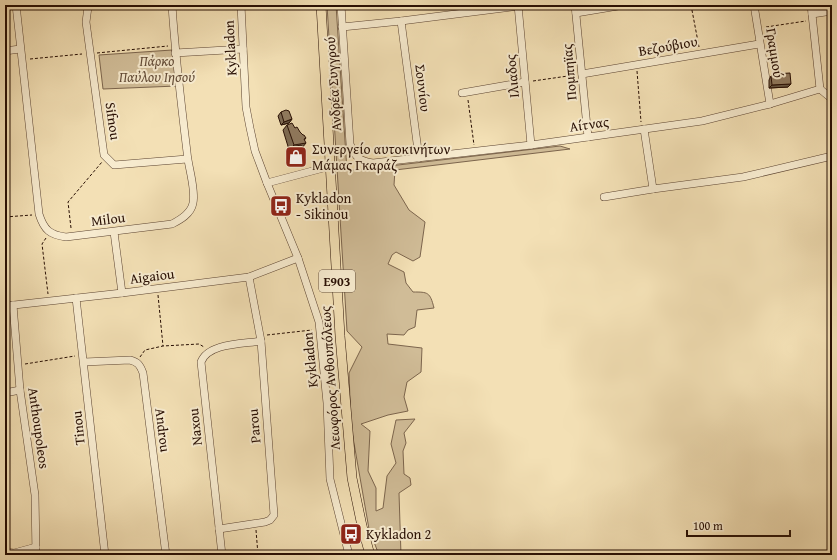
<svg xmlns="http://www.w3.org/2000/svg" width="837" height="560" viewBox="0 0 837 560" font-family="'Gentium Book Plus',serif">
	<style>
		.green { fill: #d0bc97; stroke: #7c654d }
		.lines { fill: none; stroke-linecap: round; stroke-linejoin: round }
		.minor-casing { stroke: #5a4230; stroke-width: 8 }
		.major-casing { stroke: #270e03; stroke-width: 10 }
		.path { stroke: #270e03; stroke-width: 1; stroke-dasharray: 3 2; stroke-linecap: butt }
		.minor { stroke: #f7ebcf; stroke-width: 7 }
		.major { stroke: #f3e0b5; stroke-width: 9 }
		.wall { fill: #7d6a53; stroke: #270e03 }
		.shaded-wall { fill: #665643; stroke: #270e03 }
		.building { fill: #917b60; stroke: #270e03 }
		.labels { text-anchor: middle; stroke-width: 4; stroke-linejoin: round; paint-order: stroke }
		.shield { fill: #f7ebcf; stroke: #655040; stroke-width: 1 }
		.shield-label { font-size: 13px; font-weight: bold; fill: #270e03 }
		.street-label { font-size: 14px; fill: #270e03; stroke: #f7ebcf }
		.park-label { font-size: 14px; font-style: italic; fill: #624b37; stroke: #f7ebcf }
		.poi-label { font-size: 14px; fill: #270e03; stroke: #f7ebcf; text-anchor: start }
	</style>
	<rect width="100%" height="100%" fill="#f3e0b5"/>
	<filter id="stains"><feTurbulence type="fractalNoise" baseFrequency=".005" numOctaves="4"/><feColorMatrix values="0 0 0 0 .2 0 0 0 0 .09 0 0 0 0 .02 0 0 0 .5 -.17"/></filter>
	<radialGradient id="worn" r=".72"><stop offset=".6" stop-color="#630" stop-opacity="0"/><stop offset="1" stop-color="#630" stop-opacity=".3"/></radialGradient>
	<!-- green -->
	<g class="green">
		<path d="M327,5h9l11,166 213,-25 10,3 -175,21 -1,15 15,25 16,12 -5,35 -7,4 -17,-9 -4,3 -4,9 16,8 2,11 7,9c15,0 17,0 21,16l-17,2 -2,17 -7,3 -4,5 -17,-1 1,10 34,4 -1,24 -14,10 -3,15 4,14 -20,4 -27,9 9,7 -2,40 8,17v23l7,-3 4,-32 9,-13 -5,-19 5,-24 19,-1 -11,14 2,10 -3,8 1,23 6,4 1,7 -12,8 2,62h-22l-10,-26 -18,-103 -2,-53 13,-26 -15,-16z"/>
		<path d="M172,50l5,36 -74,3 -4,-34z"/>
	</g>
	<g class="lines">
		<!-- minor casing -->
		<g class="minor-casing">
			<g id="minor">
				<path d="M16,5l23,209c5,16 11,21 27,23l106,-13c8,-4 19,-10 21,-21 3,-14 -5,-36 -6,-51 -6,-49 -12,-98 -15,-147"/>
				<path d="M91,5l-3,2 -2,15 18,133 10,10 73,-6"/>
				<path d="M241,5l5,102 4,21 5,23 12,32 31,75 21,64 8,81 3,76 19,76"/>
				<path d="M341,5l9,139c5,13 9,17 23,19l158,-18 171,-24 68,-17 50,-15"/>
				<path d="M518,5l13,140"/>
				<path d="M575,5l13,132"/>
				<path d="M754,5l16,99"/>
				<path d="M811,5l9,84"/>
				<path d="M576,13l48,-8"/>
				<path d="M812,14l20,-3"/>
				<path d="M401,21l18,137"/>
				<path d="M342,27l59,-6 118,-15"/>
				<path d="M5,51l15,-2"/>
				<path d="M175,53l68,-4"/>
				<path d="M582,74l177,-30"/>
				<path d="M820,89l12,10"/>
				<path d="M462,93l63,-11"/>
				<path d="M267,183l64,-17"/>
				<path d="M653,189l90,-12 89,-21"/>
				<path d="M604,197l49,-8 -9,-60"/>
				<path d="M114,232l8,61"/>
				<path d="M76,298l29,257"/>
				<path d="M13,305l7,85 15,105 1,60"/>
				<path d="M5,306l117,-13 127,-16 49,-19"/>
				<path d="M84,362l46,-2c8,2 10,5 13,13l23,182"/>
				<path d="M5,393l15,-3"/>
				<path d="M219,529l46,-7 5,-2 4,-5 -13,-174 -12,-64"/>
				<path d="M5,552l9,1 22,-6"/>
				<path d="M222,555l-21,-193c7,-19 42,-18 60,-21"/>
			</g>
		</g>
		<!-- major casing -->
		<g class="major-casing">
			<path id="major" d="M321,5l19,331 12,142 10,48 8,29"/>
		</g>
		<!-- path -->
		<g class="path">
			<path d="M691,5l8,42"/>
			<path d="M766,27l40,-6"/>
			<path d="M97,53l71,-7"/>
			<path d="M30,59l52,-5"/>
			<path d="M637,71l4,51"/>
			<path d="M533,81l42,-6"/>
			<path d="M468,100l6,45"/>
			<path d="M5,217l27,-2"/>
			<path d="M71,228l-3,-26 34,-40"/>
			<path d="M46,238l-4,6 6,50"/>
			<path d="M158,295l5,51"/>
			<path d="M267,335l45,-5"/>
			<path d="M140,357l5,-7 18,-4 36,-2 5,3"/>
			<path d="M25,364l50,-8"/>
			<path d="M256,530l2,25"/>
		</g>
		<!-- minor -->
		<use href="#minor" class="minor"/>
		<!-- major -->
		<use href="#major" class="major"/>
	</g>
	<!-- wall -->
	<g class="wall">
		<path d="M775,74l16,10 -3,3 -19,1v-8l2,-4h2z"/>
		<path d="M281,112l11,7 -3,4 -8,2 -3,-9z"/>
		<path d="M287,125l8,3 11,10 -2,2 -2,8 1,16 -9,2 -11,-36z"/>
	</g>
	<!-- shaded-wall -->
	<g class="shaded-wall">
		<path d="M791,84l-3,3 -19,1 3,-3z"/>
		<path d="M292,119l-3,4 -8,2 3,-3z"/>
		<path d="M306,138l-4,5h4l-4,5 -9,2 -1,-3 2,-2z"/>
		<path d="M306,160l-3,4 -9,2 3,-3z"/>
		<path d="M5,267h3l-3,5z"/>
	</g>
	<!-- building -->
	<g class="building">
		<path d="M790,73l1,11 -19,1 -1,-9h4v-2z"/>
		<path d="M286,110l3,1 3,8 -8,3 -3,-10z"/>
		<path d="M292,123l3,5 2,-1 3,5 3,3h1l2,3 -2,1 2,4 -12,2 -7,-20z"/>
		<path d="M301,145l5,15 -9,3 -5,-16z"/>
		<path d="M5,230h1l2,37h-3z"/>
	</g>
	<!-- icons -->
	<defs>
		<g id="shop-square" transform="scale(1.15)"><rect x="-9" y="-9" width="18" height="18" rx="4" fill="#8f2418" stroke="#f7ebcf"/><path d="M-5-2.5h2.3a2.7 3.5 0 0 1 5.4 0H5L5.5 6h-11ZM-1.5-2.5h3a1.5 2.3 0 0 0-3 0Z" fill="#fff"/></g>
		<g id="bus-square" transform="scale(1.15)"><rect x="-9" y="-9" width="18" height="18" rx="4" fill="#8f2418" stroke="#f7ebcf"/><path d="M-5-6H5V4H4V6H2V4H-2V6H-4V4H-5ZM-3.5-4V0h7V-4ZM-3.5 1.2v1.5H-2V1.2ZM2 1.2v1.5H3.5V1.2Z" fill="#fff"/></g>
	</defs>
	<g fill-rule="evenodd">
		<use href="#shop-square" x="296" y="157"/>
		<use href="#bus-square" x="281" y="206"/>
		<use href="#bus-square" x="351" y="534"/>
	</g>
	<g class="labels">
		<!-- shield labels -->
		<rect class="shield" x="319" y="270" width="36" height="22" rx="3"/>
		<g class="shield-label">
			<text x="337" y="286">E903</text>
		</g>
		<!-- street labels -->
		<g class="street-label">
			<text transform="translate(668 46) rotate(-10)" y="5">Βεζούβιου</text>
			<text transform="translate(230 48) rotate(-93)" y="5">Kykladon</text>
			<text transform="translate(775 53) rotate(81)" y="5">Γραμμού</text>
			<text transform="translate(569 72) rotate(-95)" y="5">Πομπηϊας</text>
			<text transform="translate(512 76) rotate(-95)" y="5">Ιλιαδος</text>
			<text transform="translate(333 84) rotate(-94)" y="5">Ανδρέα Συγγρού</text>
			<text transform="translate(423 88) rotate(83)" y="5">Σουνίου</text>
			<text transform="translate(113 121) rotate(82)" y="5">Sifnou</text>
			<text transform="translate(589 124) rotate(-8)" y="5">Αίτνας</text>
			<text transform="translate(108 219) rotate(-7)" y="5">Milou</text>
			<text transform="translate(152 276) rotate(-7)" y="5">Aigaiou</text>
			<text transform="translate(310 360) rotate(-96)" y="5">Kykladon</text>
			<text transform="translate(330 378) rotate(-94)" y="5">Λεωφόρος Ανθουπόλεως</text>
			<text transform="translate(254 426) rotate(-95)" y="5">Parou</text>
			<text transform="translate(195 427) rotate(-96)" y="5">Naxou</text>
			<text transform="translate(39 428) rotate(82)" y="5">Anthoupoleos</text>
			<text transform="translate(78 428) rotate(-96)" y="5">Tinou</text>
			<text transform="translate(163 430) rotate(83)" y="5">Androu</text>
		</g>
		<!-- park labels -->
		<g class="park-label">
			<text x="157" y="66">Πἀρκο<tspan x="157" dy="16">Παὐλου Ιησού</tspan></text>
		</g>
		<!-- poi labels -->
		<g class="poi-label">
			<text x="312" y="154">Συνεργείο αυτοκινήτων<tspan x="312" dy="16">Μάμας Γκαράζ</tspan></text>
			<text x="296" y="203">Kykladon<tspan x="296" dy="16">- Sikinou</tspan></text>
			<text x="366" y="539">Kykladon 2</text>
		</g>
	</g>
	<!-- margin -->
	<rect width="837" height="560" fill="none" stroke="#f3e0b5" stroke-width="20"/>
	<rect x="6" y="6" width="825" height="548" fill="none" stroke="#270e03" stroke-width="2"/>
	<rect x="10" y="10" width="817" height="540" fill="none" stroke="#270e03"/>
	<!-- scale -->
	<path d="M687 530v6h103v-6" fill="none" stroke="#270e03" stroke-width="2"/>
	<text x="693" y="530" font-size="12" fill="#270e03" stroke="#f7ebcf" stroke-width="3" paint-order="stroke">100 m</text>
	<rect width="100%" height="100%" filter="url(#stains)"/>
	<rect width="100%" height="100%" fill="url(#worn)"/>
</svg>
